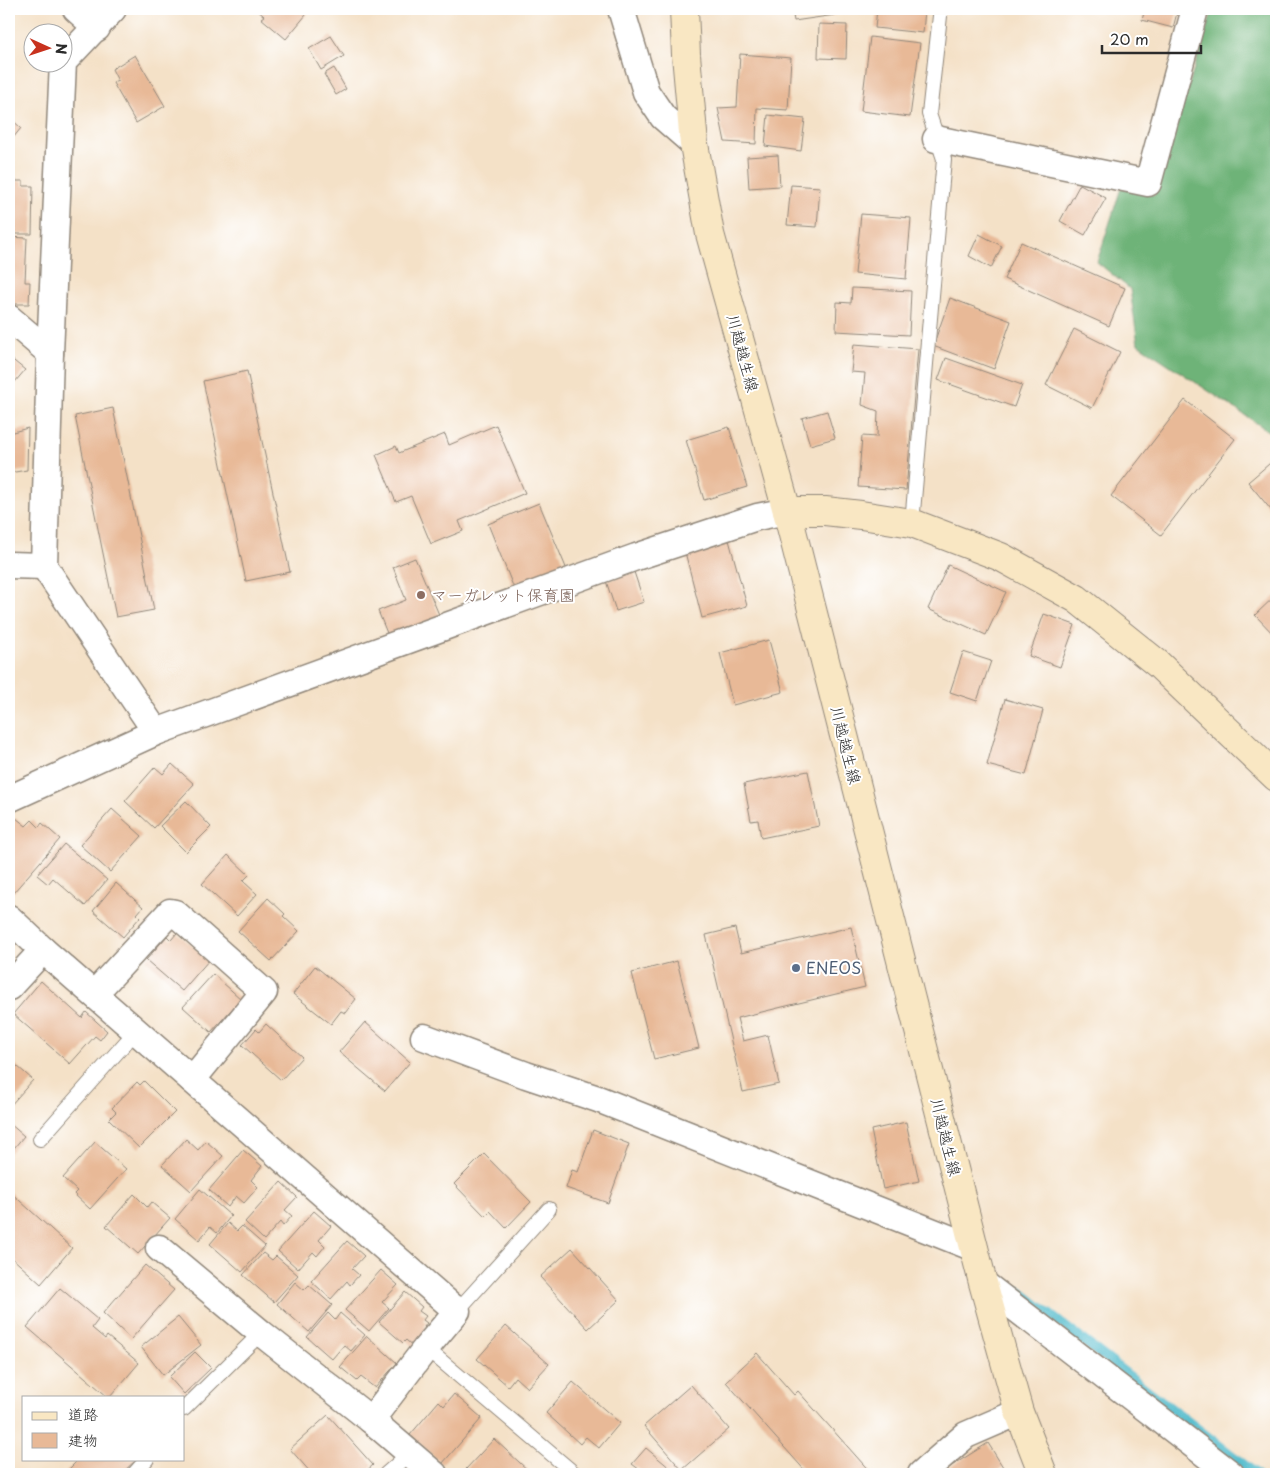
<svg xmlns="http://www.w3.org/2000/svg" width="1285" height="1483" viewBox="0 0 1285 1483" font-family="'Playpen Sans','Klee One',sans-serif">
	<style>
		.forest { fill: #6eb378; stroke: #4c6f52 }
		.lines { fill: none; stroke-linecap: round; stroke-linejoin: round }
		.stream { stroke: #4eb9ca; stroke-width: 10 }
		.building { fill: #e8b997 }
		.lane-casing { stroke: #908679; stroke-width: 16 }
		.street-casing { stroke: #908679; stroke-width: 29 }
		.secondary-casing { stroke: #908679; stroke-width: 30 }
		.lane { stroke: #fff; stroke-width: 14 }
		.street { stroke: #fff; stroke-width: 26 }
		.secondary { stroke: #f9e7c3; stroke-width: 28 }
		.education-dot { fill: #8d6e63; stroke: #fff; stroke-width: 2 }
		.service-dot { fill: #5c6f8a; stroke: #fff; stroke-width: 2 }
		.labels { text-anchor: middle; stroke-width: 4; stroke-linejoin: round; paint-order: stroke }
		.street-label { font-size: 16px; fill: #2b2b2b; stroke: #fff }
		.education-label { font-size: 16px; fill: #785e54; stroke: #fff; text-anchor: start }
		.service-label { font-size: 16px; fill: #4e5e75; stroke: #fff; text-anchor: start }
	</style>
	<rect width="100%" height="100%" fill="#fff"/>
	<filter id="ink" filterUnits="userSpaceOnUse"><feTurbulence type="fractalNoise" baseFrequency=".02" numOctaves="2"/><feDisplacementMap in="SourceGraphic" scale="10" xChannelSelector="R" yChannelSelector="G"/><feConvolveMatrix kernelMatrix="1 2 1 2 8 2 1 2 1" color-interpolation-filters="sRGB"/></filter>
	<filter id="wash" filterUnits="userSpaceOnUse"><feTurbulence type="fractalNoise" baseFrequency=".0096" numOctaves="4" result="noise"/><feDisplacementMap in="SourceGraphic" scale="20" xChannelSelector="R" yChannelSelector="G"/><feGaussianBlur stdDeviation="1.12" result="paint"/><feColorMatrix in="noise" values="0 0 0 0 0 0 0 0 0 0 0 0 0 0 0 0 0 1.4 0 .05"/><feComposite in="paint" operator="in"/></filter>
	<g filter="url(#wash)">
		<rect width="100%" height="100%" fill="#f4e1c7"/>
		<!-- forest -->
		<path class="forest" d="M1213,9h63v427l-138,-92 -8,-55 -33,-27 24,-74 33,7z"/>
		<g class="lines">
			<!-- stream -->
			<path class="stream" d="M1019,1291l237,183"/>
		</g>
		<g id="blocks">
			<!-- building -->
			<g class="building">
				<path d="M256,9h55l-25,30 -25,-21 3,-2z"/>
				<path d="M792,9h43v6l-41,6z"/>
				<path d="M877,9h48l-2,24 -48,-5z"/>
				<path d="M1145,9h33l-5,19 -31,-8z"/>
				<path d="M819,24l28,1 -1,34 -28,-1z"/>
				<path d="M331,36l13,20 -23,14 -12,-21z"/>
				<path d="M870,37l50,6 -10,74 -49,-6z"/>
				<path d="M740,54l51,4 -3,52 -31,-2 -1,36 -31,-2 -7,-34 19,-1z"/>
				<path d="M135,55l30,51 -29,17 -23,-40 5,-2 -6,-12z"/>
				<path d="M334,68l12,21 -10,6 -12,-21z"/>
				<path d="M768,115l37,4 -4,32 -36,-5z"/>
				<path d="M9,117l12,11 -12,15z"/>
				<path d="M778,155l2,31 -31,2 -2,-31z"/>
				<path d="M9,181h14v5h10l-1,48h-23z"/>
				<path d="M1080,184l26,14 -21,37 -25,-14z"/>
				<path d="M791,185l29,2 -3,40 -30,-2z"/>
				<path d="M861,214l50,4 -5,61 -51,-5z"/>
				<path d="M979,234l23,12 -11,22 -22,-12z"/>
				<path d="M9,237l18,1 -2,44h5l-1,22h-20z"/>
				<path d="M1021,242l104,46 -16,38 -105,-47z"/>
				<path d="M852,288l59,3 -2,44 -73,-4 1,-29 14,1z"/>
				<path d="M950,298l61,23 -17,48 -61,-23z"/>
				<path d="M1074,329l46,23 -28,56 -46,-23z"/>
				<path d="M854,344l64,5 -12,141 -48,-3 4,-51 15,1 1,-26 -16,-6 3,-32 -14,-1z"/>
				<path d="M9,357l16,13 -16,19z"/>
				<path d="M946,358l76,27 -8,22 -76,-27z"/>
				<path d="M247,371l43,201 -44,9 -43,-200z"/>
				<path d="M1185,400l50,39 -74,96 -50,-39z"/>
				<path d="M113,408l41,202 -38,7 -41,-201z"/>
				<path d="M827,411l8,27 -25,7 -8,-27z"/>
				<path d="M496,425l29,68 -66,28 4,10 -32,13 -20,-48 -15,6 -20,-47 20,-9 3,7 46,-19 4,11z"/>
				<path d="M729,427l18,60 -43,13 -18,-60z"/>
				<path d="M28,428l-1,42 -18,3v-40z"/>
				<path d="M1276,458v58l-28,-34z"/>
				<path d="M539,503l28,67 -52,21 -27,-67z"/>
				<path d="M729,540l18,66 -45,12 -17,-66z"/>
				<path d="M415,558l25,59 -51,21 -11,-27 28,-11 -13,-33z"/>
				<path d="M948,565l58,27 -20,43 -58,-26z"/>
				<path d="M634,572l10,30 -28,9 -10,-30z"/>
				<path d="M1276,595v42l-21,-22z"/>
				<path d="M1044,614l31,11 -15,42 -31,-11z"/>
				<path d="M769,640l14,52 -50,13 -13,-52z"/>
				<path d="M963,652l28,9 -14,40 -27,-9z"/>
				<path d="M1005,699l38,11 -17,65 -39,-10z"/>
				<path d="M172,764l22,20 -40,44 -29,-27 30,-34 8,7z"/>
				<path d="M808,771l11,55 -58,12 -3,-18 -7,1 -7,-37z"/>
				<path d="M186,801l25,26 -25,25 -26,-26z"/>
				<path d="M112,809l30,27 -32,36 -30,-27z"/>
				<path d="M16,818l10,8 6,-6 7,7 3,-4 18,16 -47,54 -4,-4v-62z"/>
				<path d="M64,844l43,36 -22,26 -32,-28 -5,6 -11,-9z"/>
				<path d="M228,855l21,20 -6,6 14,13 -20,22 -35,-32z"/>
				<path d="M116,883l27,24 -6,7 3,3 -17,20 -30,-26z"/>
				<path d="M268,898l17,16 -2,2 16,15 -28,30 -33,-30z"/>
				<path d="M851,927l14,60 -128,31 6,23 25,-6 11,49 -36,8 -37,-157 29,-7 6,25z"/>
				<path d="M177,933l32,27 -27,31 -36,-31 21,-24 4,4z"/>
				<path d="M677,961l22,87 -45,11 -22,-86z"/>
				<path d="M315,966l41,33 -11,14 -4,-2 -10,13 -38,-30z"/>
				<path d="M213,974l28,25 -30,33 -28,-25z"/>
				<path d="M41,981l41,37 4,-6 21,19 -7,9 -5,-4 -25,28 -57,-50z"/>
				<path d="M365,1022l45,40 -25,29 -46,-39z"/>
				<path d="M266,1024l36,33 -21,23 -39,-35 14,-16 3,3z"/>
				<path d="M9,1059l24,21 -24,27z"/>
				<path d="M144,1081l31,31 -36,36 -30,-29 7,-7 -4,-4 25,-26 3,3z"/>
				<path d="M906,1122l13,59 -36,8 -12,-59z"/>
				<path d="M9,1123l15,13 -15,18z"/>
				<path d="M593,1130l36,14 -21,59 -42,-15 6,-18 6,2z"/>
				<path d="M186,1139l12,11 8,-9 17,15 -32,35 -29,-26z"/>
				<path d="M95,1142l31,27 -36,40 -16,-15 3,-3 -14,-13z"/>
				<path d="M243,1150l19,16 -11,14 7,7 -14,16 -8,-7 -8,11 -19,-17z"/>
				<path d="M484,1154l47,48 -25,26 -16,-17 -5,5 -31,-32z"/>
				<path d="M281,1182l16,15 -12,13 7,6 -9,10 -3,-4 -16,18 -19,-18z"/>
				<path d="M200,1189l31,27 -14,17 -7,-6 -11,13 -24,-21z"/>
				<path d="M9,1191l63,57 -31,36 -32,-29z"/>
				<path d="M134,1194l13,13 4,-5 19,16 -32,36 -32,-28z"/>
				<path d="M314,1211l17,15 -12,14 6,6 -8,10 -4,-4 -15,17 -20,-18z"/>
				<path d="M228,1223l9,8 5,-5 23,20 -23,26 -32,-28z"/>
				<path d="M347,1241l17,15 -12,13 7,6 -9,10 -3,-4 -16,18 -20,-18z"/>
				<path d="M572,1248l47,52 -31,29 -48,-52z"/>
				<path d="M263,1253l9,7 4,-4 22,19 -24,27 -31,-27z"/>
				<path d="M145,1265l29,25 -43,49 -28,-26z"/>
				<path d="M381,1270l17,15 -16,17 7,6 -20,23 -24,-21z"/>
				<path d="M295,1282l9,8 5,-5 23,20 -23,27 -32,-28z"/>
				<path d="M60,1288l38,32 -6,8 13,11 2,-3 32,27 -29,34h-2l-81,-70z"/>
				<path d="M405,1292l17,15 -3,4 7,5 -3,4 4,3 -3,4 6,5 -14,17 -10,-9 -3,3 -24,-21z"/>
				<path d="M328,1313l7,7 5,-7 25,22 -14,16 -7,-6 -12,14 -25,-22z"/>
				<path d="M178,1317l23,28 -38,30 -22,-28z"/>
				<path d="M506,1326l43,38 -22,24 -12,-11 -7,9 -31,-27z"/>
				<path d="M367,1336l30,27 -22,25 -14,-11 -4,4 -17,-14z"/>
				<path d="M195,1352l16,16 -27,26 -15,-17z"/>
				<path d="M757,1353l37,42 4,-4 74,83h-64l-82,-92z"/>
				<path d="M573,1382l47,41 -21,25 -13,-11 -6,7 -34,-31z"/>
				<path d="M691,1385l38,44 -47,41 -38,-44z"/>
				<path d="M454,1394l28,24 -40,46 -32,-29 29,-34 5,5z"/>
				<path d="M328,1415l45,50 -10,9h-51l-22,-25z"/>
				<path d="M494,1439l38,35h-60l-6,-5z"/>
				<path d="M988,1443l15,24 -11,7h-48l-2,-2z"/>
				<path d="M646,1448l31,26h-41l4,-4 -8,-6z"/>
				<path d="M79,1459h58l-16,15h-53l-2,-2z"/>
			</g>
		</g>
	</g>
	<g filter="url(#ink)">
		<use href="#blocks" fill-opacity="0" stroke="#908679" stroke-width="1"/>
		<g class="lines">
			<!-- lane casing -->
			<g class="lane-casing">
				<g id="lane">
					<path d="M912,523l32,-364 -15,-45 11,-98"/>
					<path d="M40,1139l96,-108"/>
					<path d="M457,1311l92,-102"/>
					<path d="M426,1348l149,126"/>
					<path d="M184,1409l77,-76"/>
					<path d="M134,1474l13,-15"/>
					<path d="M386,1474l24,-21"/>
				</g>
			</g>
			<!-- street casing -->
			<g class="street-casing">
				<g id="street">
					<path d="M76,9l21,19"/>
					<path d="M113,9l-50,53 -13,291 -6,213 112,166"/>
					<path d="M621,9l25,83 17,25 31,27"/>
					<path d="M936,139l212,44 47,-174"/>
					<path d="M9,318l41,35"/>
					<path d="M9,565l35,1"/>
					<path d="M9,799l147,-67 480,-175 121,-40 30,-6"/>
					<path d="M9,918l34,32"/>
					<path d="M9,987l34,-37 414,361 -31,37 -55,72"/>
					<path d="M94,994l76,-82 5,1 89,79 -72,88"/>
					<path d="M424,1037l102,38 72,24 376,149"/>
					<path d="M159,1248l102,85 110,87 63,54"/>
					<path d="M983,1283l248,191"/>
					<path d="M921,1474l45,-39 53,-23"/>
				</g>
			</g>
			<!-- secondary casing -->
			<g class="secondary-casing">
				<g id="secondary">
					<path d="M684,9l2,46 8,89 16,90 77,277 196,772 36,129 24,62"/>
					<path d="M787,511h38l36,4 51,8 89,34 76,42 81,65 118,113"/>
				</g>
			</g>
			<!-- lane -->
			<use href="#lane" class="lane"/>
			<!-- street -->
			<use href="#street" class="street"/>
			<!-- secondary -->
			<use href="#secondary" class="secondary"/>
		</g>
	</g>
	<!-- markers -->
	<circle class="education-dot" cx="421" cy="595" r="5"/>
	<circle class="service-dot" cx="796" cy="968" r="5"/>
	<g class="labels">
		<!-- street labels -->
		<g class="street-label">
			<text transform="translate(743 353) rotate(75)" y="6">川越越生線</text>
			<text transform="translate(846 745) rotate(76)" y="6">川越越生線</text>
			<text transform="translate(946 1137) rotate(76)" y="6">川越越生線</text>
		</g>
		<!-- education labels -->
		<g class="education-label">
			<text x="431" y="601">マーガレット保育園</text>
		</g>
		<!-- service labels -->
		<g class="service-label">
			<text x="806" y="974">ENEOS</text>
		</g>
	</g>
	<!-- margin -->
	<rect width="1285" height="1483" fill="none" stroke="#fff" stroke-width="30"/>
	<!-- legend -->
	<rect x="22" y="1396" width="162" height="65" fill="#ffffff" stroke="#aaaaaa"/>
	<rect x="32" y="1412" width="25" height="8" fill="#f9e7c3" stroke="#aaaaaa"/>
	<text x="68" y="1420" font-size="15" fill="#2b2b2b">道路</text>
	<rect x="32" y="1433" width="25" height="15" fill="#e8b997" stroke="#aaaaaa"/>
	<text x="68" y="1446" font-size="15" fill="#2b2b2b">建物</text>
	<!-- north arrow -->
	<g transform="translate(48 48) rotate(93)"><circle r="24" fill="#ffffff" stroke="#aaaaaa"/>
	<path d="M0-4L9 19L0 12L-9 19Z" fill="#c8321e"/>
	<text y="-8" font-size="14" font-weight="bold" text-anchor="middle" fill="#2b2b2b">N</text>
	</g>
	<!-- scale -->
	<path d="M1102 45v8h99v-8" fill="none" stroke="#2b2b2b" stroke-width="2.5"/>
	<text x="1110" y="45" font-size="15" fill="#2b2b2b" stroke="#ffffff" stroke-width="4" paint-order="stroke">20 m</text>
</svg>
